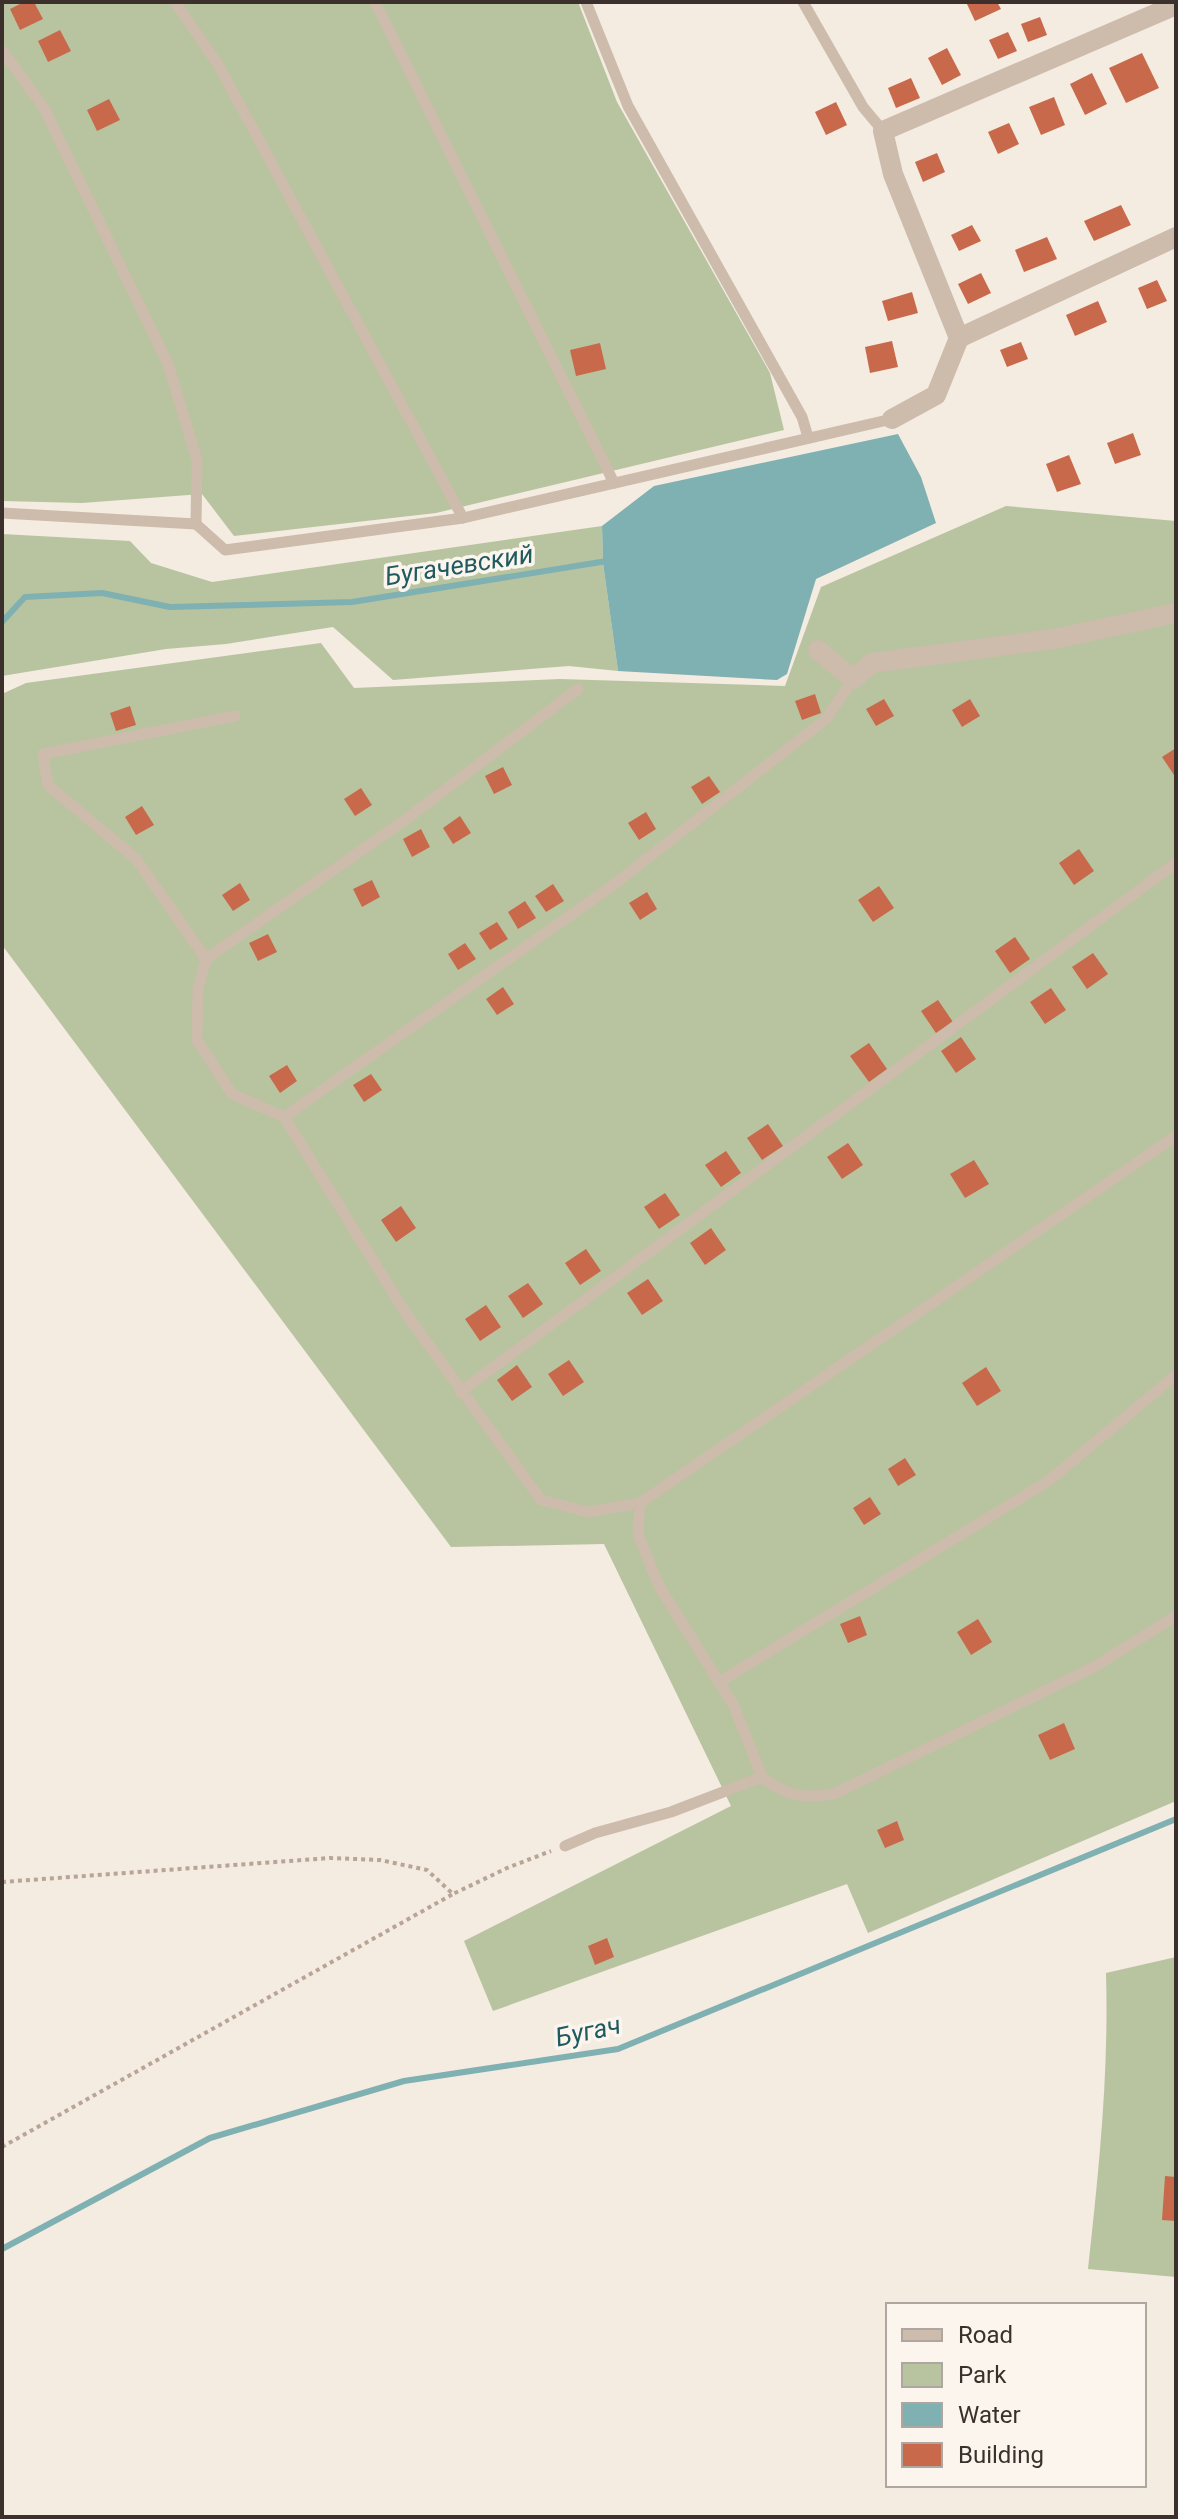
<svg xmlns="http://www.w3.org/2000/svg" width="1178" height="2519" viewBox="0 0 1178 2519" font-family="Roboto,sans-serif">
	<style>
		.green { fill: #b8c4a0 }
		.water { fill: #7fb0b2 }
		.lines { fill: none; stroke-linecap: round; stroke-linejoin: round }
		.stream { stroke: #7fb0b2; stroke-width: 6 }
		.building { fill: #c8694b }
		.path { stroke: #b9a596; stroke-width: 4; stroke-dasharray: 4 4; stroke-linecap: butt }
		.service { stroke: #cdbbac; stroke-width: 11 }
		.minor { stroke: #cdbbac; stroke-width: 20 }
		.labels { text-anchor: middle; stroke-width: 7; stroke-linejoin: round; paint-order: stroke }
		.water-label { font-size: 26px; font-style: italic; fill: #1f5a5e; stroke: #fbf5ee }
	</style>
	<rect width="100%" height="100%" fill="#f4ebe1"/>
	<!-- green -->
	<g class="green">
		<path d="M2,2h576l39,100 153,271 14,57 -348,83 -202,23 -32,-42 -120,9 -80,-2z"/>
		<path d="M1006,506l170,15v1280l-308,132 -21,-49 -354,127 -29,-70 267,-135 -127,-262 -153,3 -449,-602v-251l24,-11 295,-40 33,45 206,-9 225,7 36,-99z"/>
		<path d="M602,526l1,37 15,108 -49,-5 -176,14 -60,-53 -107,17 -60,5 -164,27v-142l128,7 21,22 61,19z"/>
		<path d="M1176,1957v320l-88,-8c11,-99 21,-197 18,-296z"/>
	</g>
	<!-- water -->
	<path class="water" d="M898,434l23,43 15,46 -120,56 -29,95 -10,6 -159,-9 -15,-108 -1,-37 52,-40z"/>
	<g class="lines">
		<!-- stream -->
		<g class="stream">
			<path d="M2,622l23,-25 77,-4 68,14 182,-5 255,-41"/>
			<path d="M2,2249l208,-111 194,-57 214,-32 558,-230"/>
		</g>
	</g>
	<!-- building -->
	<g class="building">
		<path d="M24,2h10l9,17 -23,11 -10,-21z"/>
		<path d="M966,2h31l4,7 -26,12z"/>
		<path d="M1040,17l7,18 -19,7 -7,-18z"/>
		<path d="M60,30l11,21 -23,11 -10,-21z"/>
		<path d="M1008,32l9,19 -19,8 -9,-19z"/>
		<path d="M947,48l14,27 -19,10 -14,-27z"/>
		<path d="M1142,53l17,35 -33,15 -17,-35z"/>
		<path d="M1092,73l15,31 -22,11 -15,-31z"/>
		<path d="M911,78l9,20 -24,10 -8,-20z"/>
		<path d="M1054,97l11,28 -24,10 -12,-28z"/>
		<path d="M109,99l11,21 -23,11 -10,-21z"/>
		<path d="M836,102l11,23 -21,10 -11,-23z"/>
		<path d="M1009,123l10,21 -21,10 -10,-22z"/>
		<path d="M937,153l8,19 -22,10 -8,-20z"/>
		<path d="M1121,205l10,20 -37,16 -10,-20z"/>
		<path d="M972,225l9,16 -22,10 -8,-16z"/>
		<path d="M1047,237l10,22 -33,13 -9,-22z"/>
		<path d="M981,273l10,20 -23,11 -10,-20z"/>
		<path d="M1157,280l10,21 -20,8 -9,-21z"/>
		<path d="M912,292l6,21 -30,8 -6,-20z"/>
		<path d="M1098,301l9,21 -32,14 -9,-21z"/>
		<path d="M892,341l6,26 -28,6 -5,-26z"/>
		<path d="M1021,342l7,17 -21,8 -7,-17z"/>
		<path d="M600,343l6,26 -30,7 -6,-26z"/>
		<path d="M1133,433l8,22 -26,9 -8,-21z"/>
		<path d="M1069,455l12,29 -24,8 -11,-28z"/>
		<path d="M815,694l6,19 -19,7 -7,-19z"/>
		<path d="M884,699l10,17 -18,10 -10,-17z"/>
		<path d="M970,699l10,17 -18,11 -10,-17z"/>
		<path d="M130,706l6,19 -20,6 -6,-18z"/>
		<path d="M1176,748v30l-14,-21z"/>
		<path d="M503,767l9,18 -18,9 -9,-18z"/>
		<path d="M709,776l11,16 -18,12 -11,-17z"/>
		<path d="M361,788l11,17 -17,11 -11,-17z"/>
		<path d="M142,806l12,19 -18,10 -11,-18z"/>
		<path d="M646,812l10,17 -17,11 -11,-17z"/>
		<path d="M460,816l11,17 -18,11 -10,-16z"/>
		<path d="M421,829l9,18 -18,10 -9,-18z"/>
		<path d="M1079,849l15,22 -20,14 -15,-22z"/>
		<path d="M372,880l8,17 -18,10 -9,-18z"/>
		<path d="M240,883l10,17 -17,11 -11,-16z"/>
		<path d="M553,884l11,17 -18,11 -11,-16z"/>
		<path d="M879,886l15,22 -21,14 -15,-22z"/>
		<path d="M647,892l10,17 -17,11 -11,-17z"/>
		<path d="M525,901l11,17 -18,11 -10,-17z"/>
		<path d="M497,922l11,17 -18,11 -11,-17z"/>
		<path d="M268,934l9,18 -19,9 -9,-18z"/>
		<path d="M1015,937l15,22 -20,14 -15,-22z"/>
		<path d="M465,943l11,16 -18,11 -10,-16z"/>
		<path d="M1093,953l15,21 -21,15 -15,-22z"/>
		<path d="M503,987l11,17 -17,11 -11,-16z"/>
		<path d="M1051,988l15,22 -21,14 -15,-22z"/>
		<path d="M938,1000l15,22 -17,11 -15,-22z"/>
		<path d="M961,1037l15,22 -20,14 -15,-22z"/>
		<path d="M869,1043l18,26 -18,13 -19,-26z"/>
		<path d="M287,1065l10,16 -17,12 -11,-17z"/>
		<path d="M371,1074l11,16 -18,12 -11,-17z"/>
		<path d="M768,1124l15,22 -21,14 -15,-22z"/>
		<path d="M848,1143l15,22 -21,14 -15,-22z"/>
		<path d="M726,1151l15,22 -20,14 -16,-22z"/>
		<path d="M974,1160l15,24 -24,14 -15,-24z"/>
		<path d="M665,1193l15,22 -21,14 -15,-22z"/>
		<path d="M401,1206l15,22 -20,14 -15,-22z"/>
		<path d="M711,1228l15,22 -21,15 -15,-22z"/>
		<path d="M586,1249l15,22 -21,14 -15,-22z"/>
		<path d="M648,1279l15,22 -21,14 -15,-22z"/>
		<path d="M528,1283l15,21 -20,14 -15,-22z"/>
		<path d="M486,1305l15,22 -21,14 -15,-22z"/>
		<path d="M569,1360l15,22 -21,14 -15,-22z"/>
		<path d="M517,1365l15,22 -20,14 -15,-21z"/>
		<path d="M986,1367l15,24 -24,15 -15,-23z"/>
		<path d="M905,1458l11,17 -18,11 -10,-17z"/>
		<path d="M870,1497l11,17 -17,11 -11,-17z"/>
		<path d="M860,1616l7,19 -19,8 -8,-19z"/>
		<path d="M978,1619l14,23 -21,13 -14,-23z"/>
		<path d="M1064,1723l11,26 -25,11 -12,-25z"/>
		<path d="M897,1821l7,19 -19,8 -8,-18z"/>
		<path d="M607,1938l7,19 -19,8 -7,-19z"/>
		<path d="M1165,2176l11,1v44l-14,-1z"/>
	</g>
	<g class="lines">
		<!-- path -->
		<g class="path">
			<path d="M2,1882l328,-24 50,2 47,10 26,24 54,-26 44,-17"/>
			<path d="M2,2147l451,-253"/>
		</g>
		<!-- service -->
		<g class="service">
			<path d="M175,2l44,64 244,452"/>
			<path d="M375,2l239,481"/>
			<path d="M586,2l42,104 174,311 6,20"/>
			<path d="M803,2l60,105 20,24"/>
			<path d="M2,50l42,58 124,256 29,96 -1,64 -194,-11"/>
			<path d="M196,524l29,26 238,-32 429,-99"/>
			<path d="M853,679l-27,40 -214,167 -328,231 123,198 134,185 47,12 52,-9 536,-367"/>
			<path d="M235,716l-192,38 5,31 88,74 70,100 -8,30 -1,51 35,54 52,23"/>
			<path d="M206,959l199,-139 173,-131"/>
			<path d="M460,1392l716,-529"/>
			<path d="M640,1503l-2,31 21,52 75,120 28,71"/>
			<path d="M719,1682l328,-200 129,-107"/>
			<path d="M565,1846l30,-13 76,-21 91,-35c24,19 42,22 72,17l260,-127 82,-51"/>
		</g>
		<!-- minor -->
		<g class="minor">
			<path d="M959,338l217,-101"/>
			<path d="M892,419l44,-24 23,-57 -66,-164 -10,-43 293,-126"/>
			<path d="M818,650l35,29 19,-16 182,-24 122,-26"/>
		</g>
	</g>
	<g class="labels">
		<!-- water labels -->
		<g class="water-label">
			<text transform="translate(459 565) rotate(-9)" y="9">Бугачевский</text>
			<text transform="translate(588 2031) rotate(-12)" y="9">Бугач</text>
		</g>
	</g>
	<!-- border -->
	<rect width="1178" height="2519" fill="none" stroke="#3b302b" stroke-width="8"/>
	<!-- legend -->
	<rect x="886" y="2303" width="260" height="184" fill="#fbf5ee" stroke="#aea6a0" stroke-width="2"/>
	<rect x="902" y="2329" width="40" height="12" fill="#cdbbac" stroke="#aea6a0" stroke-width="2"/>
	<text x="958" y="2343" font-size="24" fill="#3b302b">Road</text>
	<rect x="902" y="2363" width="40" height="24" fill="#b8c4a0" stroke="#aea6a0" stroke-width="2"/>
	<text x="958" y="2383" font-size="24" fill="#3b302b">Park</text>
	<rect x="902" y="2403" width="40" height="24" fill="#7fb0b2" stroke="#aea6a0" stroke-width="2"/>
	<text x="958" y="2423" font-size="24" fill="#3b302b">Water</text>
	<rect x="902" y="2443" width="40" height="24" fill="#c8694b" stroke="#aea6a0" stroke-width="2"/>
	<text x="958" y="2463" font-size="24" fill="#3b302b">Building</text>
</svg>
